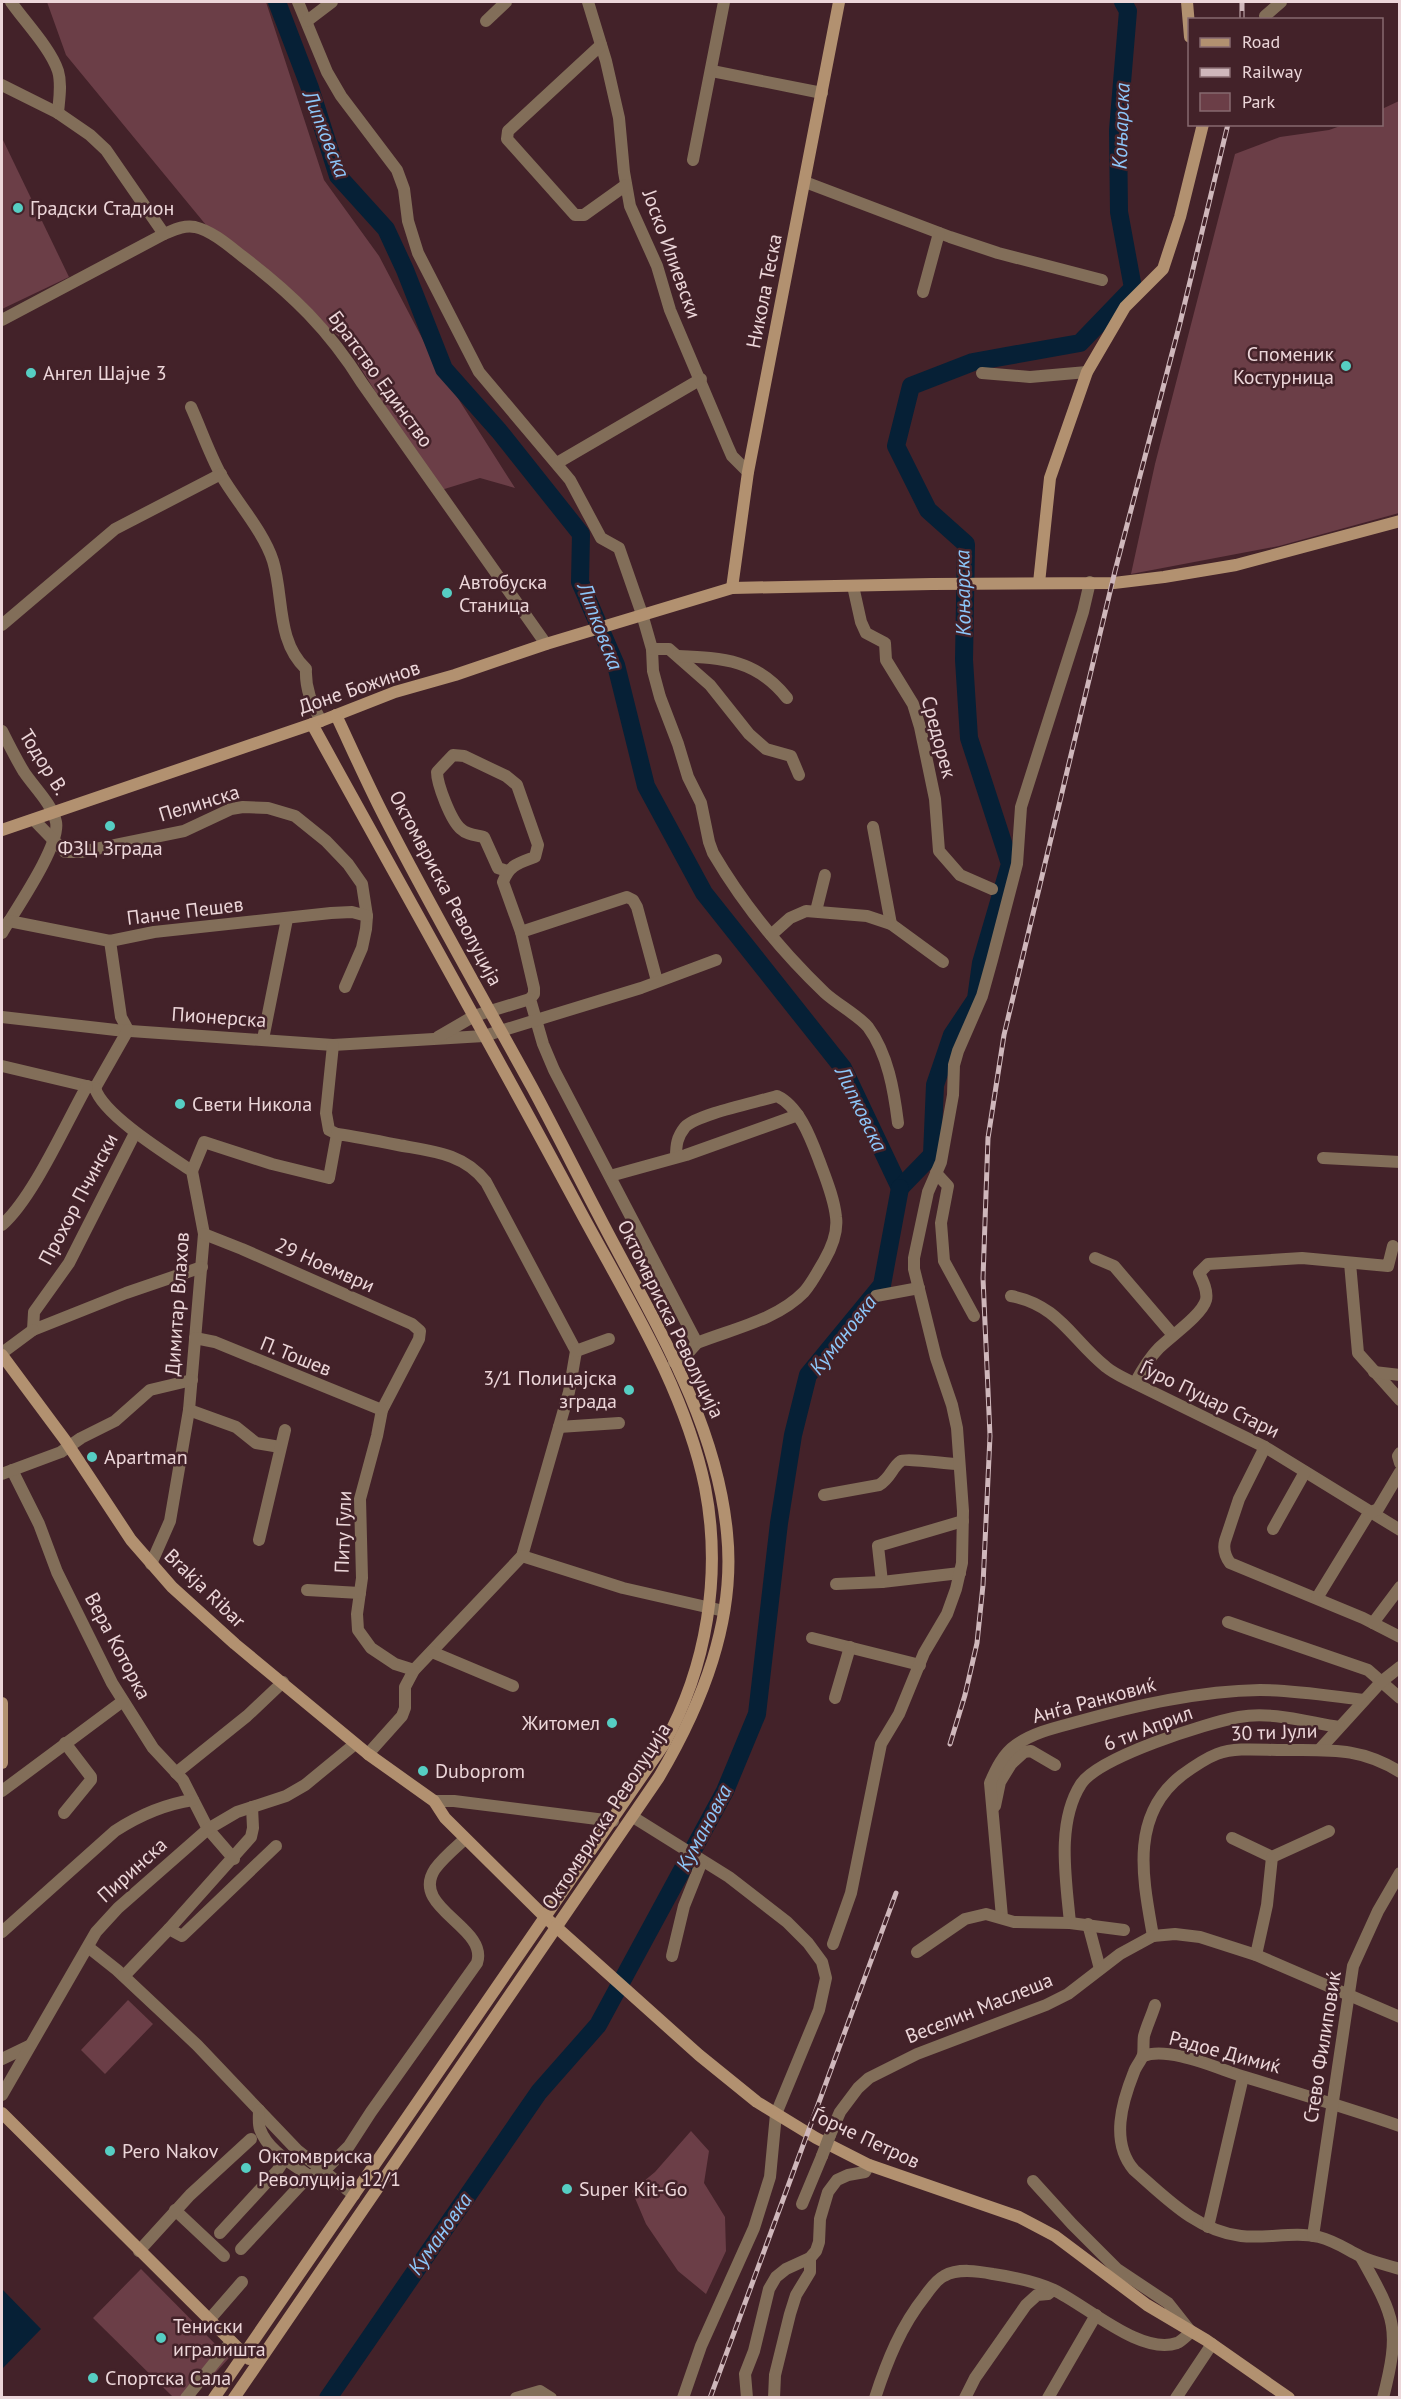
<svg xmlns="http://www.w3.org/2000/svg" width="1401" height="2399" viewBox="0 0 1401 2399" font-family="'PT Sans',sans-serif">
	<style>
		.green { fill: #6b3e47 }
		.water { fill: #062036 }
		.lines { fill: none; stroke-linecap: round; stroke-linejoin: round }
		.river { stroke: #062036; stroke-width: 18 }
		.street { stroke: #826e59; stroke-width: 12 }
		.secondary { stroke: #b29170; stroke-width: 12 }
		.rail-casing { stroke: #cfb7bb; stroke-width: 5 }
		.rail { stroke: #432229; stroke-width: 3; stroke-dasharray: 9; stroke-linecap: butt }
		.street-bridge { stroke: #826e59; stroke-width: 12 }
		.poi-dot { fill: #56cec3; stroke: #432229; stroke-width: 2 }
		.labels { text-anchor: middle; stroke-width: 5; stroke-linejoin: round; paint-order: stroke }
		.poi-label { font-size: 20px; fill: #ecd6d9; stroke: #432229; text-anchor: start }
		.street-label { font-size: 20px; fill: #ecd6d9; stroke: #432229 }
		.water-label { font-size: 21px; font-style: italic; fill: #8dc6f9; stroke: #432229 }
	</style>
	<rect width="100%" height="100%" fill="#432229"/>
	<!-- green -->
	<g class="green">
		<path d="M47,2h219l58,178 55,76 54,103 82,129 -35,-10 -42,13 -95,-151 -137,-115 -140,-170z"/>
		<path d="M1399,101v412l-120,33 -148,28 24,-110 80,-310 45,-17 49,-7 14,-5 39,-1v-15z"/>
		<path d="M2,138l67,139 -67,32z"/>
		<path d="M128,2000l25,24 -48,50 -24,-24z"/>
		<path d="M691,2131l18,20 -5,32 21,34 1,34 -20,43 -28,-23 -32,-47 -14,-33 23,-19z"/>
		<path d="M141,2269l88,89 -36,39h-20l-80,-79z"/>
	</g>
	<!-- water -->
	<path class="water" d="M2,2289l39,40 -39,40z"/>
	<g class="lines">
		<!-- river -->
		<g class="river">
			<path d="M277,2l33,86 28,88 48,53 19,41 39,99 55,62 82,103 -1,48 36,83 30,121 58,107 139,175 57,120"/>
			<path d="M900,1188l32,-33 3,-70 17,-50 24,-36 5,-36 29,-99 -41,-126 -5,-78 2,-116 -38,-34 -32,-64 15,-60 62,-24 107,-19 53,-55 -14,-76 -1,-82 10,-119 -5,-9"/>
			<path d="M328,2398l211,-306 59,-67 127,-234 32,-77 22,-191 14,-88 15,-60 74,-90 18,-97"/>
		</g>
		<!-- street -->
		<g class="street">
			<path d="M11,2c14,20 40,47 47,69 4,13 1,29 0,42"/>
			<path d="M298,2l29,70 14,24 56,74 7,19 4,32 10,32 61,119 91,108 31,58 18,10 23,66 10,35 1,22 7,26 18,47 10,33 13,26 8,39 4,11c30,51 68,98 112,140 12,11 34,23 43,34 20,27 26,64 30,96"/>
			<path d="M588,2l18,59 13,57 5,54 6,34 27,60 13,44 58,137 4,9 16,16"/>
			<path d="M1265,16l16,-14"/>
			<path d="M307,21l25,-19"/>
			<path d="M486,21l20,-19"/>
			<path d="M601,45l-93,86 -1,8 68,76h9l42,-30"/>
			<path d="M712,71l110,22"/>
			<path d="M2,85l56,28 32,22 16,15 58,84"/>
			<path d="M693,160l31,-158"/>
			<path d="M805,182l145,55 48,16 104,27"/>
			<path d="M923,292l16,-59"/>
			<path d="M2,320l162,-86c10,-4 19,-9 31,-7 17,4 33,18 47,29 50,38 87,74 120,127l184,261"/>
			<path d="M982,373l48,4 57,-5"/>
			<path d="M191,407c10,22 18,46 30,68 15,26 43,57 52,86 11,36 3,80 33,108 -1,20 6,35 15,52"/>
			<path d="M557,463l144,-84"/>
			<path d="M853,586l8,36 5,11 19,10 1,17 27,44 7,23 15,72 4,52 21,24 32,14"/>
			<path d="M2,625l113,-96 106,-55"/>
			<path d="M652,649h17l41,36 39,49 17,15 25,7 8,19"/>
			<path d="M678,656c46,2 79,4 109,42"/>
			<path d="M2,731c7,14 14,28 22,41 10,15 28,32 32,50 5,23 -42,90 -54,111"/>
			<path d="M34,820l31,32h16l103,-21 47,-22 12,-2 25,1 27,8 31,25 22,23 14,20 5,32 -1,13 -4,19 -17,39"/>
			<path d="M873,827l18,97"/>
			<path d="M507,871l-9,-3 -14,-31c-8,-2 -17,-2 -23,-8 -10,-8 -24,-45 -24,-57l16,-17 11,1 42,20 11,9 21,60 -3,12c-16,6 -26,8 -32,25l18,50"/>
			<path d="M816,911l9,-36"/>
			<path d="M9,921l101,20 44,-9 177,-19 21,-1 15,4"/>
			<path d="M771,935l19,-17 16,-7 61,5 24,8 52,38"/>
			<path d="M110,941l11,76 7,13"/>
			<path d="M657,981l-20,-74 -4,-7 -6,-3 -106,35 13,56v6l-4,5 13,45 11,26 143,273 -9,10 -14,9"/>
			<path d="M2,1017l114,13 217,15 151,-9 157,-48 75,-28"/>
			<path d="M438,1037l36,-21 56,-17"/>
			<path d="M263,1039l24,-120"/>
			<path d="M333,1045l-7,68 3,17 8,4"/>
			<path d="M2,1066l93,22 33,-58"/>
			<path d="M95,1088c8,27 73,67 97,83l12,63 -15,176 -19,111 -19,43"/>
			<path d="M135,1133l-66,130 -35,49 -1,18 93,-37 76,-26"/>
			<path d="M676,1157c0,-12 1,-20 9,-30 12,-13 73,-25 92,-31 22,10 34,43 42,64 7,19 15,38 17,57 2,15 -5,32 -12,44 -6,10 -12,22 -20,31 -27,28 -72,37 -107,51"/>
			<path d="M1323,1158l77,4"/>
			<path d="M192,1171l12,-29 68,22 57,14 8,-44c21,3 41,7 61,11 33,6 66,8 88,37l90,169 -7,41 -47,164 -108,114 -9,17v21l-3,8 -34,38"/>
			<path d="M936,1173l12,13 -7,37 3,38 30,55"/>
			<path d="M610,1176l76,-21 112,-40"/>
			<path d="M2,1225c31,-27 64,-102 85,-139"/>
			<path d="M204,1234l38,15 170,75 8,7 -1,8 -37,71 -5,26 -17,63 2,79 -5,36 1,16 13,18 24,16 19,6"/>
			<path d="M1095,1258l19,8 59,69"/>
			<path d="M1350,1263l8,90 42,47"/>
			<path d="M876,1296l43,-8"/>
			<path d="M1011,1296c48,9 61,44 95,71 6,5 14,9 20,12l139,68 135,83"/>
			<path d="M195,1338l20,4 167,68"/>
			<path d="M576,1351l33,-12"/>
			<path d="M2,1353l31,-23"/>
			<path d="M1374,1372l26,3"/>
			<path d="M1135,1383c7,-13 14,-25 24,-35 12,-12 43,-33 47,-48 2,-9 -3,-19 -7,-27l9,-9 94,-6 86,8 5,-20"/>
			<path d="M189,1410l47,17 20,16 24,4"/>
			<path d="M559,1427l60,-4"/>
			<path d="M1265,1447l-26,52 -14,42c-2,8 0,15 5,22l133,55 37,19"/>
			<path d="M1400,1453l-2,3 2,7"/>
			<path d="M12,1470l27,54 18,48 55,111 41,65 30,32 25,49 26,30"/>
			<path d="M2,1474l59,-22 20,-14 34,-17 35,-31 42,-10"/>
			<path d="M824,1495l55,-10c12,-7 13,-18 22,-24 4,-3 48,3 58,3"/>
			<path d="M1273,1529l32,-57"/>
			<path d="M259,1540l26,-110"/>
			<path d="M522,1556l101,32 101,23"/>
			<path d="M882,1582l-4,-36 85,-25"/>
			<path d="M836,1584l46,-2 78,-9"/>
			<path d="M307,1590l53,3"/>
			<path d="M1317,1598l52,-85 9,-4 22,-37"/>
			<path d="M1228,1622l140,48 32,28"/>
			<path d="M1373,1623l27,-36"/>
			<path d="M812,1638l108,27"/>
			<path d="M432,1652l81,34"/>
			<path d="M835,1698l15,-51"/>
			<path d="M1320,1749l61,-67 19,-15"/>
			<path d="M176,1773l71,-57 36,-34"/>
			<path d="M2,1791l121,-90"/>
			<path d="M434,1801h20l159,20"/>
			<path d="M995,1806l5,-24 11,-18 13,-12 7,-1 24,14"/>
			<path d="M64,1813l27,-33v-3l-26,-34"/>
			<path d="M633,1817l96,60 58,45 21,21 14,19 4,16 -7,32 -43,104 -6,63 -16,51 -53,118 -18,52"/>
			<path d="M1232,1838l40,19 -5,48 -11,50"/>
			<path d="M1272,1857l57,-26"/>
			<path d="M1002,1917l-12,-134c6,-14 13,-29 26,-38 18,-13 42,-18 64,-24 58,-16 119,-30 180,-31 35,0 70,6 104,10"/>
			<path d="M1070,1923c-4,-44 -14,-100 11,-139 18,-27 125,-61 158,-67 32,-6 68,5 100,10"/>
			<path d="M1088,1924l12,45"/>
			<path d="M169,1929l82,-92 2,-9 -1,-21"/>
			<path d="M2,1932l113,-101c23,-15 51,-27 78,-31"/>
			<path d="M1153,1936c-10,-57 -24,-120 29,-161 11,-8 22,-16 35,-21 22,-8 50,-3 73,-4 42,0 72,-2 110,22"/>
			<path d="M833,1944l18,-51 30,-149 18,-30 25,-61 23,-39 9,-25 6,-26 1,-52 -6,-83 -5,-23 -16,-47 -22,-89v-11l14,-66 13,-30 12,-67 1,-30 4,-14 24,-55 10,-36 25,-96 4,-57 62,-195 7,-30"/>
			<path d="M88,1947l29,23 80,75 100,105 57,45"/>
			<path d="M917,1952l48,-33 21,-5 28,8 56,1 54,7"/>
			<path d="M672,1956l12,-50 18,-45"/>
			<path d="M124,1976l45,-47 13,7 94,-90"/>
			<path d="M1155,2005c-3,10 -8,20 -11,31 -1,6 0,13 -1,19 -2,6 -7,11 -9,17 -12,30 -24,70 0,98 32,28 63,61 107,66 26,3 53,-5 78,1 16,4 27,12 41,19 12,6 27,9 40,13"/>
			<path d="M1143,2056c27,-10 75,13 102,21 52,16 103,31 155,49"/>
			<path d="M2,2059l27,-13"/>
			<path d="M2,2095l94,-163 22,-24 90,-79 29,-17 49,-16 19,-11 50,-41"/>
			<path d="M259,2110c0,6 -1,14 1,19 7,21 33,35 49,47"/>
			<path d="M830,2135l10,-23 18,-24 11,-10 48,-24 129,-49 22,-11 52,-40 33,-18 22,-2 25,3 56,18 144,62"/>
			<path d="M802,2204l20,-48"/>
			<path d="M175,2210l49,46"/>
			<path d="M1208,2227l35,-150"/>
			<path d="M220,2233l57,-62 8,-12"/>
			<path d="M1313,2236l40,-270 25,-55 22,-38"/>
			<path d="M241,2249l68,-73 15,-5 25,-25 22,-34 106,-149c12,-36 -68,-55 -42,-94 8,-11 20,-21 30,-30"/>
			<path d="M139,2251l51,-56 61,-56"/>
			<path d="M1361,2257c34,61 40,70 22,141"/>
			<path d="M209,2320l33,-38"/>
			<path d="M186,2398l45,-56"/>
			<path d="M516,2398l24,-7 11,7"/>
			<path d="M747,2398l-2,-24 9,-23 15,-62 7,-12 10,-8 24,-11 6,-7 3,-9 1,-23 8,-27 9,-12 11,-5 17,-3 4,-7"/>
			<path d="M774,2398l1,-23 15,-61 6,-19 14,-23v-14"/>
			<path d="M875,2398c12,-37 26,-72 50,-102 5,-7 11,-16 19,-20 14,-8 34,-5 49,-2 20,3 42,7 61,16 32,15 87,66 123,53 5,-2 10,-8 14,-11l-23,-29 -51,-34 -45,-45 -39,-43"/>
			<path d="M965,2398l10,-20 51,-73 11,-10 11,-1 5,-4"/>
			<path d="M1048,2398l48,-83"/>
			<path d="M1176,2398l36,-54"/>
		</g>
		<!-- secondary -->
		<g class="secondary">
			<path d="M1187,2l3,35"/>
			<path d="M1039,583l11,-105 37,-106 38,-65 38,-38 17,-52 23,-93"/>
			<path d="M732,588l16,-116 91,-470"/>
			<path d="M2,830l319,-109 74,-29 60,-17 91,-31 186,-56 200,-4 182,-1 50,-6 72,-12 164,-44"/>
			<path d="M2,1355l63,85 66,100 41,47 63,57 133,110 66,47 11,17 100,99 154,138 58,47 59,36 53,27 150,52 36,19 92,69 59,35 83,58"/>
			<path d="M2,1703v60"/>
			<path d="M2,2113l247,246"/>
			<path d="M214,2398l450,-654c43,-77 58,-170 41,-257 -21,-101 -80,-192 -128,-282 -87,-162 -177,-321 -265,-481"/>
			<path d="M234,2398l425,-621c43,-73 77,-157 68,-244 -11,-116 -77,-218 -129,-319 -22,-42 -43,-84 -65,-125 -50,-91 -102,-181 -149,-273 -17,-33 -32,-67 -48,-101"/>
		</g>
		<!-- rail casing -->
		<g class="rail-casing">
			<g id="rail">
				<path d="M1242,20v-18"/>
				<path d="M950,1744l15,-49 12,-52 6,-58 7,-149 -7,-158 5,-140 16,-103 111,-464 65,-248 48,-199"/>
				<path d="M710,2398l186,-505"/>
			</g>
		</g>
		<!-- rail -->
		<use href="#rail" class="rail"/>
		<!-- street-bridge -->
		<path class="street-bridge" d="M822,2156l8,-21"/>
	</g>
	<!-- markers -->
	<g class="poi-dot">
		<circle cx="18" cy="208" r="6"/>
		<circle cx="1346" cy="366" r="6"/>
		<circle cx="31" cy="373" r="6"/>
		<circle cx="447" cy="593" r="6"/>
		<circle cx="110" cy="826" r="6"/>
		<circle cx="180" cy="1104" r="6"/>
		<circle cx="629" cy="1390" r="6"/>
		<circle cx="92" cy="1457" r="6"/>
		<circle cx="612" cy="1723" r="6"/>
		<circle cx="423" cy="1771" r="6"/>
		<circle cx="110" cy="2151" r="6"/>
		<circle cx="246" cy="2168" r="6"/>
		<circle cx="567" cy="2189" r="6"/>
		<circle cx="161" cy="2338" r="6"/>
		<circle cx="93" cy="2378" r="6"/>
	</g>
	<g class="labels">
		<!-- poi labels -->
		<g class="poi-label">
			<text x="30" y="215">Градски Стадион</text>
			<text x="1334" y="361" text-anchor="end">Споменик<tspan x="1334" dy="23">Костурница</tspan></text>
			<text x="43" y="380">Ангел Шајче 3</text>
			<text x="459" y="589">Автобуска<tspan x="459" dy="23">Станица</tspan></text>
			<text x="110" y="855" text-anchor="middle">ФЗЦ Зграда</text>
			<text x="192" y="1111">Свети Никола</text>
			<text x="617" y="1385" text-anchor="end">3/1 Полицајска<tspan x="617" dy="23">зграда</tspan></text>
			<text x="104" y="1464">Apartman</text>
			<text x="600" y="1730" text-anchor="end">Житомел</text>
			<text x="435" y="1778">Duboprom</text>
			<text x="122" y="2158">Pero Nakov</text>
			<text x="258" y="2163">Октомвриска<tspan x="258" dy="23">Револуција 12/1</tspan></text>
			<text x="579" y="2196">Super Kit-Go</text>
			<text x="173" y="2333">Тениски<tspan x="173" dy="23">игралишта</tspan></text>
			<text x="105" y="2385">Спортска Сала</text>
		</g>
		<!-- street labels -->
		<g class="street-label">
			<text transform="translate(672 254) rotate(70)" y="7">Јоско Илиевски</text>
			<text transform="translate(764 291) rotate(-79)" y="7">Никола Теска</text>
			<text transform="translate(381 379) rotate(54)" y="7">Братство Единство</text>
			<text transform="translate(359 687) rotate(-19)" y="7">Доне Божинов</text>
			<text transform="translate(939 737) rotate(75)" y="7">Средорек</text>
			<text transform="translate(44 762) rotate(58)" y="7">Тодор В.</text>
			<text transform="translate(199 803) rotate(-17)" y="7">Пелинска</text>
			<text transform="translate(446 888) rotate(62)" y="7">Октомвриска Револуција</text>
			<text transform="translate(185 911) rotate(-7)" y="7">Панче Пешев</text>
			<text transform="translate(219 1017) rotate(4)" y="7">Пионерска</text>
			<text transform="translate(78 1199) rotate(-62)" y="7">Прохор Пчински</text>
			<text transform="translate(325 1265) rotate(24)" y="7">29 Ноември</text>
			<text transform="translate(177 1304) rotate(-86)" y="7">Димитар Влахов</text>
			<text transform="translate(671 1319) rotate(64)" y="7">Октомвриска Револуција</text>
			<text transform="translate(296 1356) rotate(22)" y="7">П. Тошев</text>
			<text transform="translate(1210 1399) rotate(26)" y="7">Ѓуро Пуцар Стари</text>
			<text transform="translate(343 1532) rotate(-88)" y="7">Питу Гули</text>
			<text transform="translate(205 1588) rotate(44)" y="7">Brakja Ribar</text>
			<text transform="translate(118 1646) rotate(62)" y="7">Вера Которка</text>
			<text transform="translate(1094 1700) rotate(-15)" y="7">Анѓа Ранковиќ</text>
			<text transform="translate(1148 1728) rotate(-21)" y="7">6 ти Април</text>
			<text transform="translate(1274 1732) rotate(-2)" y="7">30 ти Јули</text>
			<text transform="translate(606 1816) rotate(-57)" y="7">Октомвриска Револуција</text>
			<text transform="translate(132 1870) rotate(-42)" y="7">Пиринска</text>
			<text transform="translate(979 2008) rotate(-22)" y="7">Веселин Маслеша</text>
			<text transform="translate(1322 2047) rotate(-81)" y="7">Стево Филиповиќ</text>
			<text transform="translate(1225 2052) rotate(15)" y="7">Радое Димиќ</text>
			<text transform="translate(866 2138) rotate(25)" y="7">Ѓорче Петров</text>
		</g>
		<!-- water labels -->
		<g class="water-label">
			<text transform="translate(1121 126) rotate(-88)" y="7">Коњарска</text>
			<text transform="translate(326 134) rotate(68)" y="7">Липковска</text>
			<text transform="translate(963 593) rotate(-91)" y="7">Коњарска</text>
			<text transform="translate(600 626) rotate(69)" y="7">Липковска</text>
			<text transform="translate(861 1109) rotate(64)" y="7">Липковска</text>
			<text transform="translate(843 1335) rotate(-52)" y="7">Кумановка</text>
			<text transform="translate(704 1828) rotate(-62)" y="7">Кумановка</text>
			<text transform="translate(440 2234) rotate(-55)" y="7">Кумановка</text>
		</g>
	</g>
	<!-- border -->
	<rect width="1401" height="2399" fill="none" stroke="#ecd6d9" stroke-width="6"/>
	<!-- legend -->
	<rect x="1188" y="18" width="195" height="108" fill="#432229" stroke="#876a6f" stroke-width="1.5"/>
	<rect x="1200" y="38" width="30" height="9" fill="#b29170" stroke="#876a6f" stroke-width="1.5"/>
	<text x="1242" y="48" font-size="18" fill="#ecd6d9">Road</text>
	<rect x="1200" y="68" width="30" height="9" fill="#cfb7bb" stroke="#876a6f" stroke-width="1.5"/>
	<text x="1242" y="78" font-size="18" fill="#ecd6d9">Railway</text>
	<rect x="1200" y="93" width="30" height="18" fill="#6b3e47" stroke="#876a6f" stroke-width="1.5"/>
	<text x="1242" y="108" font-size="18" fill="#ecd6d9">Park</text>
</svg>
